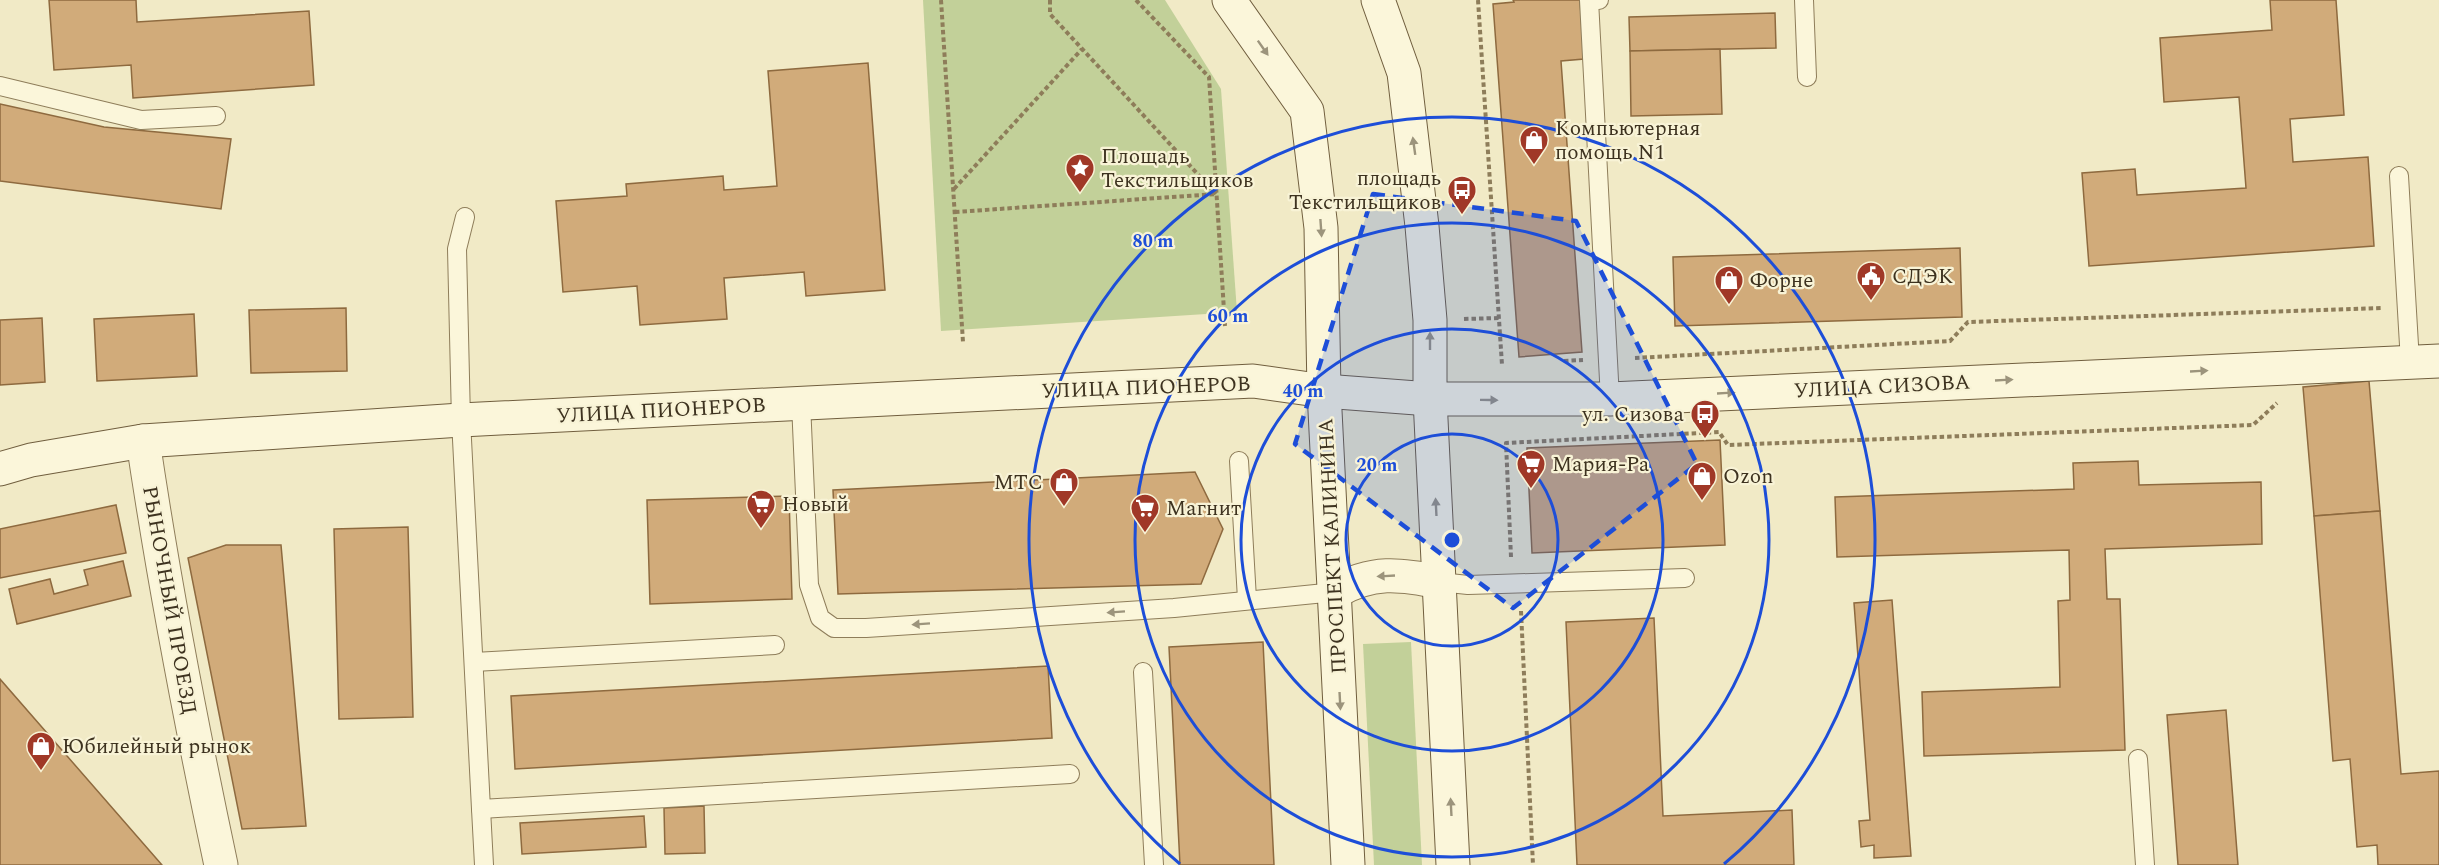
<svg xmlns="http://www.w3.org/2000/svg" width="2439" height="865" viewBox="0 0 2439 865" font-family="Spectral,serif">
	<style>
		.green { fill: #c2d099 }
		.building { fill: #d1ab7a; stroke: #8e6a3f; stroke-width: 1.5 }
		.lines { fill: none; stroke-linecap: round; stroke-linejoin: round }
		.lane-casing { stroke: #8e7d5a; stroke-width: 20 }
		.street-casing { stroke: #8e7d5a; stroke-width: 35 }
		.secondary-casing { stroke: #705e3e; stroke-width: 35 }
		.path { stroke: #8e7d5a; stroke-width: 4; stroke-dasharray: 4.5 3; stroke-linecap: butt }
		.lane { stroke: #fbf6da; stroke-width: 18 }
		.street { stroke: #fbf6da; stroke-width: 33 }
		.secondary { stroke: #fbf6da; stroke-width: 33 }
		.oneway { fill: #9c947c }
		.marked { fill: #1d4ed8; fill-opacity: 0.2; stroke: #1d4ed8; stroke-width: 4.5; stroke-dasharray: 12 8; stroke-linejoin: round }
		.ring { fill: none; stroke: #1d4ed8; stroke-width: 3 }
		.labels { text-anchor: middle; stroke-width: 4.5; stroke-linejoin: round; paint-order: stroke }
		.poi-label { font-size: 21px; fill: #3d321f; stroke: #f8f3d6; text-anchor: start }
		.street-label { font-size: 21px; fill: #3d321f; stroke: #f8f3d6 }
		.centre { fill: #1d4ed8; stroke: #f8f3d6; stroke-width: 3 }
		.ring-label { font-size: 18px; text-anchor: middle; font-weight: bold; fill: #1d4ed8; stroke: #f8f3d6; stroke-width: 4.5; stroke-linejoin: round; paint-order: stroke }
	</style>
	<rect width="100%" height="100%" fill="#f1eac6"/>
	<!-- green -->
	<g class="green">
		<path d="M923,0h242l56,89 16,223 -296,19z"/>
		<path d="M1411,642l11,223h-48l-11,-221z"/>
	</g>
	<!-- building -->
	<g class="building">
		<path d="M49,0h87l1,22 172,-11 5,74 -181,13 -2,-33 -77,5z"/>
		<path d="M1513,0h67l4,59 -23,2 21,291 -63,5 -26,-353 21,-2z"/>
		<path d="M2270,0h66l8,115 -54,4 3,43 75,-5 6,89 -285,20 -7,-93 53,-4 2,26 109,-7 -7,-91 -75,5 -4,-64 112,-8z"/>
		<path d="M1775,13l1,35 -146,3 -1,-34z"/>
		<path d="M1720,49l2,65 -91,2 -1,-65z"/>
		<path d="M868,63l17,227 -79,6 -2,-24 -80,6 3,41 -87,6 -3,-39 -74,6 -7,-91 71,-5 -1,-12 97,-8 1,14 53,-4 -9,-115z"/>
		<path d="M0,104l104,23 127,12 -10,70 -221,-28z"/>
		<path d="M1960,248l2,69 -287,9 -2,-69z"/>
		<path d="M346,308l1,63 -96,2 -2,-63z"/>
		<path d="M194,314l3,62 -100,5 -3,-62z"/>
		<path d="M42,318l3,64 -45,3v-65z"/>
		<path d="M2369,381l11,130 -66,5 -11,-129z"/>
		<path d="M1720,440l5,105 -193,8 -5,-105z"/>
		<path d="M2138,461l1,24 122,-3 1,62 -157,5 2,50h13l5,151 -201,6 -2,-64 138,-5 -2,-86 12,-1 -1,-50 -232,7 -2,-60 239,-8 -1,-26z"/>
		<path d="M1195,472l28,57 -22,55 -363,10 -5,-104z"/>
		<path d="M789,496l3,103 -142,5 -3,-104z"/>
		<path d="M116,505l10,48 -126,25v-49z"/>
		<path d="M2380,511l21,263 38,-3v94h-61l-1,-20 -20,2 -7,-88 -17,2 -19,-245z"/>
		<path d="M408,527l5,190 -74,2 -5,-190z"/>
		<path d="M226,545h55l25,281 -64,3 -54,-271z"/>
		<path d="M123,561l8,35 -114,28 -8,-35 41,-10 4,15 34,-9 -4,-15z"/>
		<path d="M1892,600l19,256 -37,2v-13l-13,2 -2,-26 11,-1 -16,-217z"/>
		<path d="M1654,618l9,198 129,-6 2,55h-217l-11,-243z"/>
		<path d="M1263,642l11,223h-94l-11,-218z"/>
		<path d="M1048,666l4,72 -537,31 -4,-73z"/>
		<path d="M0,679l162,186h-162z"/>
		<path d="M2226,710l12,155h-60l-11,-150z"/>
		<path d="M704,806l1,47 -40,1 -1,-46z"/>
		<path d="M644,816l2,31 -124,7 -2,-31z"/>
	</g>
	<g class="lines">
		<!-- lane casing -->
		<g class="lane-casing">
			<g id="lane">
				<path d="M1599,0h-10l21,399"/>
				<path d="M1804,0l3,77"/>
				<path d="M0,86l141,34 75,-4"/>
				<path d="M2399,176l11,186"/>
				<path d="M465,217l-8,32 4,171 20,389 589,-35"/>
				<path d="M801,403l8,182 11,33 14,10h32l308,-20 161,-16"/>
				<path d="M1239,461l8,138"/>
				<path d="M1440,582l28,3 217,-7"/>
				<path d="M474,662l301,-17"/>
				<path d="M1143,672l11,193"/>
				<path d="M2138,759l7,106"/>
				<path d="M481,809l3,56"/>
			</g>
		</g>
		<!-- street casing -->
		<g class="street-casing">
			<g id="street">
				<path d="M143,441c21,142 48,283 78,424"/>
				<path d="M1335,592c37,-22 65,-18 105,-10"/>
			</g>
		</g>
		<!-- secondary casing -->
		<g class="secondary-casing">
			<g id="secondary">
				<path d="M1229,0l78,111 14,117 3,163 24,474"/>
				<path d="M1378,0l26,73 18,153 8,94v79l23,466"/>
				<path d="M0,469l31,-9 112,-19 318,-21 792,-39 71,10 106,8h180l829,-38"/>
			</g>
		</g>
		<!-- path -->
		<g class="path">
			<path d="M941,0l22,342"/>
			<path d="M1050,0v14l166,180"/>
			<path d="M1136,0l73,77 16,249"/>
			<path d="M1478,0l24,365"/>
			<path d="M954,189l128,-140"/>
			<path d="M955,212l261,-18"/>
			<path d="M1464,319l35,-1"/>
			<path d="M1635,358l315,-17 18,-19 413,-14"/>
			<path d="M1564,361l19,-1"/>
			<path d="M1511,557l-5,-114 213,-11 9,13 525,-20 24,-22"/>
			<path d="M1521,611l12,254"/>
		</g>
		<!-- lane -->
		<use href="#lane" class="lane"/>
		<!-- street -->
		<use href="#street" class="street"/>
		<!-- secondary -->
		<use href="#secondary" class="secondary"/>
	</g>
	<!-- one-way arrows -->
	<defs><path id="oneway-solid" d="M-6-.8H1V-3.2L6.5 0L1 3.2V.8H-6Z" transform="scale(1.5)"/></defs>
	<g class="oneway">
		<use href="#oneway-solid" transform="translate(1263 48) rotate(55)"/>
		<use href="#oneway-solid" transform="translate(1414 146) rotate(-98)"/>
		<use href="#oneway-solid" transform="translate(1321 228) rotate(86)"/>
		<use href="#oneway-solid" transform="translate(1430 341) rotate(-90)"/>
		<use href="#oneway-solid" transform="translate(2199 371) rotate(-3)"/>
		<use href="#oneway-solid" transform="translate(2004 380) rotate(-3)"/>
		<use href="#oneway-solid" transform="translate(1726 393) rotate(-3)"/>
		<use href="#oneway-solid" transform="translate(1489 400) rotate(1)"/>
		<use href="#oneway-solid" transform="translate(1436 507) rotate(-93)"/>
		<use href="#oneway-solid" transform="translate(1386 576) rotate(177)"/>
		<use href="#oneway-solid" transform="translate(1116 612) rotate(176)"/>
		<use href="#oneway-solid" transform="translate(921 624) rotate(176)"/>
		<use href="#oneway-solid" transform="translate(1340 701) rotate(87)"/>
		<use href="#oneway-solid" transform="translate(1451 807) rotate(-93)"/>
	</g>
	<!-- marked area -->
	<path class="marked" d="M1373,194l203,27 121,243 -184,144 -218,-164z"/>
	<!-- distance rings -->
	<g class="ring">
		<circle cx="1452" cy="540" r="106"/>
		<circle cx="1452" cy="540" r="211"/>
		<circle cx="1452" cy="540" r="317"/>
		<path d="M1180 864A423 423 0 1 1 1724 864"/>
	</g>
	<!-- icons -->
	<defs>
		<g id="shop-pin" transform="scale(1.5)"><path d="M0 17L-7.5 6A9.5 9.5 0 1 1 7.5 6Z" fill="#a03827" stroke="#f8f3d6"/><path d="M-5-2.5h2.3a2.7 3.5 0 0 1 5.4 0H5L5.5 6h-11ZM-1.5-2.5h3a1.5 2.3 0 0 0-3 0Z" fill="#fff"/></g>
		<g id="sight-pin" transform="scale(1.5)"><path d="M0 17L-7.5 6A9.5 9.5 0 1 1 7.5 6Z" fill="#a03827" stroke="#f8f3d6"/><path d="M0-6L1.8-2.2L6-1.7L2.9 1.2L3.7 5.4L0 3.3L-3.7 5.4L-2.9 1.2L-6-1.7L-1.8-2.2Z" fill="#fff"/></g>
		<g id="bus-pin" transform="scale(1.5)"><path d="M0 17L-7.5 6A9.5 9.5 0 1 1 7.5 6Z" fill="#a03827" stroke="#f8f3d6"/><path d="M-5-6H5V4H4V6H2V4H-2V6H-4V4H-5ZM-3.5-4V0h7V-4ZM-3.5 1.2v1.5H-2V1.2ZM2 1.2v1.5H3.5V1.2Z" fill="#fff"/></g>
		<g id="civic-pin" transform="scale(1.5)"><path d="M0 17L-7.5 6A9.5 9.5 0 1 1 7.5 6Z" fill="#a03827" stroke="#f8f3d6"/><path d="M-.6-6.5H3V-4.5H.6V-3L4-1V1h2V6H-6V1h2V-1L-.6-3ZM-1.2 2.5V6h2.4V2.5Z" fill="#fff"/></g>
		<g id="supermarket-pin" transform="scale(1.5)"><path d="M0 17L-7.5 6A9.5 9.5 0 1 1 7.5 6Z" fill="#a03827" stroke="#f8f3d6"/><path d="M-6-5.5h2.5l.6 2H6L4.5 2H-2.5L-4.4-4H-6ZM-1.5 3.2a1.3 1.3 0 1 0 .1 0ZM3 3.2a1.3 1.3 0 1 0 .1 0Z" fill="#fff"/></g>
	</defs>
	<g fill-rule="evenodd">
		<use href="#shop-pin" x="1534" y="140"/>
		<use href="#sight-pin" x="1080" y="168"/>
		<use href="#bus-pin" x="1462" y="190"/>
		<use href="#civic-pin" x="1871" y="276"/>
		<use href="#shop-pin" x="1729" y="280"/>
		<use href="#bus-pin" x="1705" y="414"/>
		<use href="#supermarket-pin" x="1531" y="464"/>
		<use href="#shop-pin" x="1702" y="476"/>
		<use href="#shop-pin" x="1064" y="482"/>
		<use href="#supermarket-pin" x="761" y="504"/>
		<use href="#supermarket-pin" x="1145" y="508"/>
		<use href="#shop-pin" x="41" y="746"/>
	</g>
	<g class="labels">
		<!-- poi labels -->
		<g class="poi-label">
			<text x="1555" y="135">Компьютерная<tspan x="1555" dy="24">помощь N1</tspan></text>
			<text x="1101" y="163">Площадь<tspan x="1101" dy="24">Текстильщиков</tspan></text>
			<text x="1441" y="185" text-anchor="end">площадь<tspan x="1441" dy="24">Текстильщиков</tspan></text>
			<text x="1892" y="283">СДЭК</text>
			<text x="1750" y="287">Форне</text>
			<text x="1684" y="421" text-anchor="end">ул. Сизова</text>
			<text x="1552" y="471">Мария-Ра</text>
			<text x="1723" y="483">Ozon</text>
			<text x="1043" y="489" text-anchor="end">МТС</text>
			<text x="782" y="511">Новый</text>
			<text x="1166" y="515">Магнит</text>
			<text x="62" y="753">Юбилейный рынок</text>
		</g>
		<!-- street labels -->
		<g class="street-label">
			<text transform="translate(1882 386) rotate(-3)" y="7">УЛИЦА СИЗОВА</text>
			<text transform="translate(1146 387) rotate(-2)" y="7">УЛИЦА ПИОНЕРОВ</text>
			<text transform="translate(661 410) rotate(-3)" y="7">УЛИЦА ПИОНЕРОВ</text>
			<text transform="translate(1332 546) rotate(-93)" y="7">ПРОСПЕКТ КАЛИНИНА</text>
			<text transform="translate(170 600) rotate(80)" y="7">РЫНОЧНЫЙ ПРОЕЗД</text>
		</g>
	</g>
	<circle cx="1452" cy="540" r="9" class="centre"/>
	<g class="ring-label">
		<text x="1153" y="247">80 m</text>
		<text x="1228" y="322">60 m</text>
		<text x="1303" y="397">40 m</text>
		<text x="1377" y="471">20 m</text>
	</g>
</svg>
